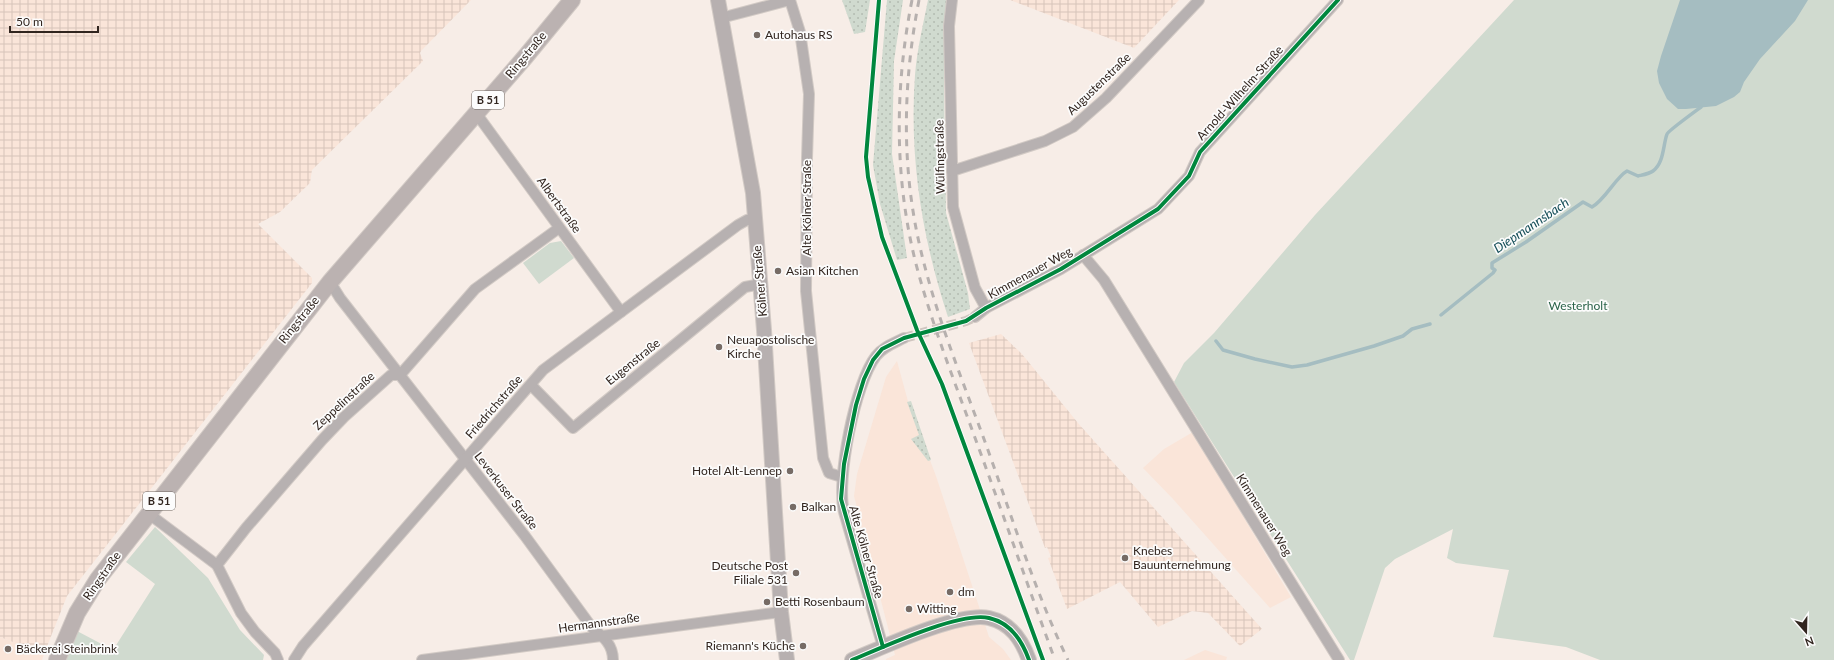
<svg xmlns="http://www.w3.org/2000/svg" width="1834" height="660" viewBox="0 0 1834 660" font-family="Lato,sans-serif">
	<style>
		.built { fill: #fae5d9 }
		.industrial { fill: url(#industrial-grid) }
		.grass { fill: url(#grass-dots) }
		.park { fill: #d0dacf }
		.water { fill: #a5bdc1 }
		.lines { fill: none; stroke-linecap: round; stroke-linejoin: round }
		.stream { stroke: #a5bdc1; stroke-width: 3.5 }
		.street-tunnel { stroke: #cfc5bf; stroke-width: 10; stroke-dasharray: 10 5; stroke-linecap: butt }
		.street-casing { stroke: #d2cac5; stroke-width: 12 }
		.secondary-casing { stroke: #d2cac5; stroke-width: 16 }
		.primary-casing { stroke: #d2cac5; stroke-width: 18 }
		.street { stroke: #b7b1b1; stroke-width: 10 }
		.secondary { stroke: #b7b0b0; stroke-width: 14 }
		.primary { stroke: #bbb2b1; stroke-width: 16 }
		.rail { stroke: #b6b0ae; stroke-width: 3; stroke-dasharray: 7 7; stroke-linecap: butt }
		.cycleway-casing { stroke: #fcfcfc; stroke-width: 6 }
		.cycleway { stroke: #00873e; stroke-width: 4 }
		.poi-dot { fill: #766b65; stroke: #fcfcfc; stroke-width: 1.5 }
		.labels { text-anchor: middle; stroke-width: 3.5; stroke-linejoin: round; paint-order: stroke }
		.shield { fill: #fcfcfc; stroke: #6e6661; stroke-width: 1 }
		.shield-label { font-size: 11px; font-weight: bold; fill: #31251f }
		.poi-label { font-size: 12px; fill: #31251f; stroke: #fcfcfc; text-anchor: start }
		.street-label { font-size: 12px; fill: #31251f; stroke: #fcfcfc }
		.park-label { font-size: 12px; fill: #2a6349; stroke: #fcfcfc }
		.water-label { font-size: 13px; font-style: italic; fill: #164f59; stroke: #fcfcfc }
	</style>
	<defs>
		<pattern id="industrial-grid" width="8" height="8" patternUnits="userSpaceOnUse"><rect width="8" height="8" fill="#fae5d9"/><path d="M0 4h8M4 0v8" fill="none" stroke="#d7c4ba"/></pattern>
		<pattern id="grass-dots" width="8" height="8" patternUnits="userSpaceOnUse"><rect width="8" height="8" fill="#d0dacf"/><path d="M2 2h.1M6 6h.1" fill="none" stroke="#b3bbb1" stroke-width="1.8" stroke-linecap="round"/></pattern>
	</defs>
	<rect width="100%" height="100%" fill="#f7ede7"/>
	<!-- built -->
	<g class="built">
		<path d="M897,361l12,44 27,71 53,161 14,12 8,11h-125v-1l9,-4 -41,-159 3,-22 29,-97z"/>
		<path d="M1193,432l98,165 -21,11 -97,-109 -30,-31 21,-19z"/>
		<path d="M0,637l44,17 -2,6h-42z"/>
		<path d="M1205,650l22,7 -1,3h-42z"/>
	</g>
	<!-- industrial -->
	<g class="industrial">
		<path d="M0,0h471l-50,51 -1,2 3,8 -111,109 -2,13 -30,29 -22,12 54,54v5l-245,313 -23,58 -44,-17z"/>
		<path d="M1010,0h169l-45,48z"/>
		<path d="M1001,334l21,20 56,69 184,206 -22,17 -32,-33 -16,-2 -34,16 -38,-45 -53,27 -19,-51 3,-1 -4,-10 -2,1 -76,-205z"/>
	</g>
	<!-- grass -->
	<g class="grass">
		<path d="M842,0h28l-5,32 -11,2z"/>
		<path d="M887,0h16l-9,61 -2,93 15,104 -10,2 -17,-56 -7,-39z"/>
		<path d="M928,0h18l-2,90 2,123 22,80 2,16 -22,8c-26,-79 -39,-159 -33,-242 2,-25 8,-50 13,-75z"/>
		<path d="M911,401l20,59 -3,1 -17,-22 8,-4 -12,-33z"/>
	</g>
	<!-- park -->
	<g class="park">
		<path d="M1514,0h320v660h-234l-34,-13 -73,-10 16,-67 -53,-7 -9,-5 6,-29 -58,30 -10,9 -31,92h-4l-176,-278 10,-19 30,-30 101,-118z"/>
		<path d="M561,241l13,17 -35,26 -16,-21 27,-20z"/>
		<path d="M155,527l53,51 32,52 24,25 -1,5h-197l11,-29 36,19 42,-66 -29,-22z"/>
	</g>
	<!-- water -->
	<path class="water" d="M1680,0h128l-13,21 -35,38 -16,23 -4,10 -6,5 -18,9 -30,3h-8l-11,-10 -8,-16 -2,-12 4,-15z"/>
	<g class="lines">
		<!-- stream -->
		<g class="stream">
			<path d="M1441,315l52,-42 2,-3 -3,-2v-5l34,-21 57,-40 9,5c13,-7 24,-30 35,-36l11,5c4,-1 11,-2 15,-5 11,-8 10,-26 14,-37 1,-3 30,-24 34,-27"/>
			<path d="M1216,341l7,9 32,9 37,8 15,-2 67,-19 29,-10 9,-7 18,-5"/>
		</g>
		<!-- street-tunnel -->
		<path class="street-tunnel" d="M904,338l62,-17 9,-4"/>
		<!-- street casing -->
		<g class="street-casing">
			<g id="street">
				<path d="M952,0l-3,26 4,181 22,81 11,20"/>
				<path d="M721,18l69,-18 10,32 9,62 -2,64 -1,133 17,167 6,15 13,4"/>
				<path d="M476,113l145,199"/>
				<path d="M952,171l93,-30 28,-14 33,-29 93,-98"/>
				<path d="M1083,255l21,25 235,380"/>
				<path d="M330,282l10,16 185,238 68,93c11,8 20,16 20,31"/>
				<path d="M975,317l11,-9 75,-39 97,-60 31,-33 11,-24 138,-152"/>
				<path d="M531,385l42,43 172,-141 16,-3"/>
				<path d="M149,514l68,51 24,48 14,19 20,21 3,7"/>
				<path d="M217,565l29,-37 76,-88 22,-23 47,-42h9l75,-86 84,-61"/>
				<path d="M883,647l-39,-135c-8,-32 11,-129 32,-156 7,-9 18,-13 28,-18"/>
				<path d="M294,660l9,-14 240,-276 195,-145 9,-5 8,-1"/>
				<path d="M422,660l359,-48"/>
			</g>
		</g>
		<!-- secondary casing -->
		<g class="secondary-casing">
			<g id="secondary">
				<path d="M718,0l35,193 11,137 17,282 6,48"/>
				<path d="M852,660c29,-12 108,-49 137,-42 22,5 33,22 40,42"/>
			</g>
		</g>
		<!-- primary casing -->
		<g class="primary-casing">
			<path id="primary" d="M57,660l20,-47 21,-34 232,-297 196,-226 46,-56"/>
		</g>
		<!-- street -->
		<use href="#street" class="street"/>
		<!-- secondary -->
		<use href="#secondary" class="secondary"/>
		<!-- primary -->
		<use href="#primary" class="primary"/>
		<!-- rail -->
		<g class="rail">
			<path d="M912,0c-17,86 -18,174 3,260 16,63 41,125 63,186 26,71 51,143 77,214"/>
			<path d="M919,0c-16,82 -18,165 1,247 16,70 45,139 69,206 25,70 47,141 79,207"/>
		</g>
		<!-- cycleway casing -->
		<g class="cycleway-casing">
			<g id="cycleway">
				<path d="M879,0l-13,157 2,20 14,60 35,93 25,54 101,276"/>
				<path d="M883,647l-42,-148 3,-35 12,-59 8,-26 9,-19 9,-11 22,-11 62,-17 20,-13 75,-39 97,-60 31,-33 11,-24 138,-152"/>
				<path d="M852,660c29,-12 108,-49 137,-42 22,5 33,22 40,42"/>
			</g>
		</g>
		<!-- cycleway -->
		<use href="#cycleway" class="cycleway"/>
	</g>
	<!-- markers -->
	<g class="poi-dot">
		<circle cx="757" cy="35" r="4"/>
		<circle cx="778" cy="271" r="4"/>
		<circle cx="719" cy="347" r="4"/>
		<circle cx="790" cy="471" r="4"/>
		<circle cx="793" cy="507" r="4"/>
		<circle cx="1125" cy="558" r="4"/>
		<circle cx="796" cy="573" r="4"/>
		<circle cx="950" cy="592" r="4"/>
		<circle cx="767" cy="602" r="4"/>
		<circle cx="909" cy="609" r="4"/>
		<circle cx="803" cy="646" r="4"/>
		<circle cx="8" cy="649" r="4"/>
	</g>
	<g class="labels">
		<!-- shield labels -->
		<g class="shield">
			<rect x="472" y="91" width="32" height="18" rx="3"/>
			<rect x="143" y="492" width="32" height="18" rx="3"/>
		</g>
		<g class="shield-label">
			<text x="488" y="104">B 51</text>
			<text x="159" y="505">B 51</text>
		</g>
		<!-- poi labels -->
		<g class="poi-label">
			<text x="765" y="39">Autohaus RS</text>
			<text x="786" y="275">Asian Kitchen</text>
			<text x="727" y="344">Neuapostolische<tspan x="727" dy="14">Kirche</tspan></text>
			<text x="782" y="475" text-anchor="end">Hotel Alt-Lennep</text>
			<text x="801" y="511">Balkan</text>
			<text x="1133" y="555">Knebes<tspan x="1133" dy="14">Bauunternehmung</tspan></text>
			<text x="788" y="570" text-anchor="end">Deutsche Post<tspan x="788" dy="14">Filiale 531</tspan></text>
			<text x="958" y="596">dm</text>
			<text x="775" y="606">Betti Rosenbaum</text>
			<text x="917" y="613">Witting</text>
			<text x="795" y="650" text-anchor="end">Riemann's Küche</text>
			<text x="16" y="653">Bäckerei Steinbrink</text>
		</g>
		<!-- street labels -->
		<g class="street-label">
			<text transform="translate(526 55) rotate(-50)" y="4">Ringstraße</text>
			<text transform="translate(1099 84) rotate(-44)" y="4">Augustenstraße</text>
			<text transform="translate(1240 93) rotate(-48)" y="4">Arnold-Wilhelm-Straße</text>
			<text transform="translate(940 157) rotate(-91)" y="4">Wülfingstraße</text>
			<text transform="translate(559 205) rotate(54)" y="4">Albertstraße</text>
			<text transform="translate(807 208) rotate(-90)" y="4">Alte Kölner Straße</text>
			<text transform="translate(1030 273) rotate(-29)" y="4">Kimmenauer Weg</text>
			<text transform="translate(760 281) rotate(-95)" y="4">Kölner Straße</text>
			<text transform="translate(299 320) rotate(-51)" y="4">Ringstraße</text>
			<text transform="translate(633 362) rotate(-39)" y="4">Eugenstraße</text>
			<text transform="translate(344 401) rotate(-43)" y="4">Zeppelinstraße</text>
			<text transform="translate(494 407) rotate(-49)" y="4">Friedrichstraße</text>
			<text transform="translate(506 491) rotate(52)" y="4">Leverkuser Straße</text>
			<text transform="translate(1264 515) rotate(58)" y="4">Kimmenauer Weg</text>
			<text transform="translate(866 552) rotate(74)" y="4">Alte Kölner Straße</text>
			<text transform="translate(102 576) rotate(-55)" y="4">Ringstraße</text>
			<text transform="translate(599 623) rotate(-8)" y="4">Hermannstraße</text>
		</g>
		<!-- park labels -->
		<g class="park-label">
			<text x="1578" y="310">Westerholt</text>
		</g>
		<!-- water labels -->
		<g class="water-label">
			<text transform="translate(1531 225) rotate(-34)" y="5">Diepmannsbach</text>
		</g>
	</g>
	<!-- north arrow -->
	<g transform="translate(1806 632) rotate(160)" stroke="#fcfcfc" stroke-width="3" paint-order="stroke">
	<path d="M0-3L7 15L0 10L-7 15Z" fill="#31251f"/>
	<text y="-6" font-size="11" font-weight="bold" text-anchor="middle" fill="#31251f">N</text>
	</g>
	<!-- scale -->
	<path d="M10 26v6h88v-6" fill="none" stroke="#31251f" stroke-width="2"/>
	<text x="16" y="26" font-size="12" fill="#31251f" stroke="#fcfcfc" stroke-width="3" paint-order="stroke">50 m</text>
</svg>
